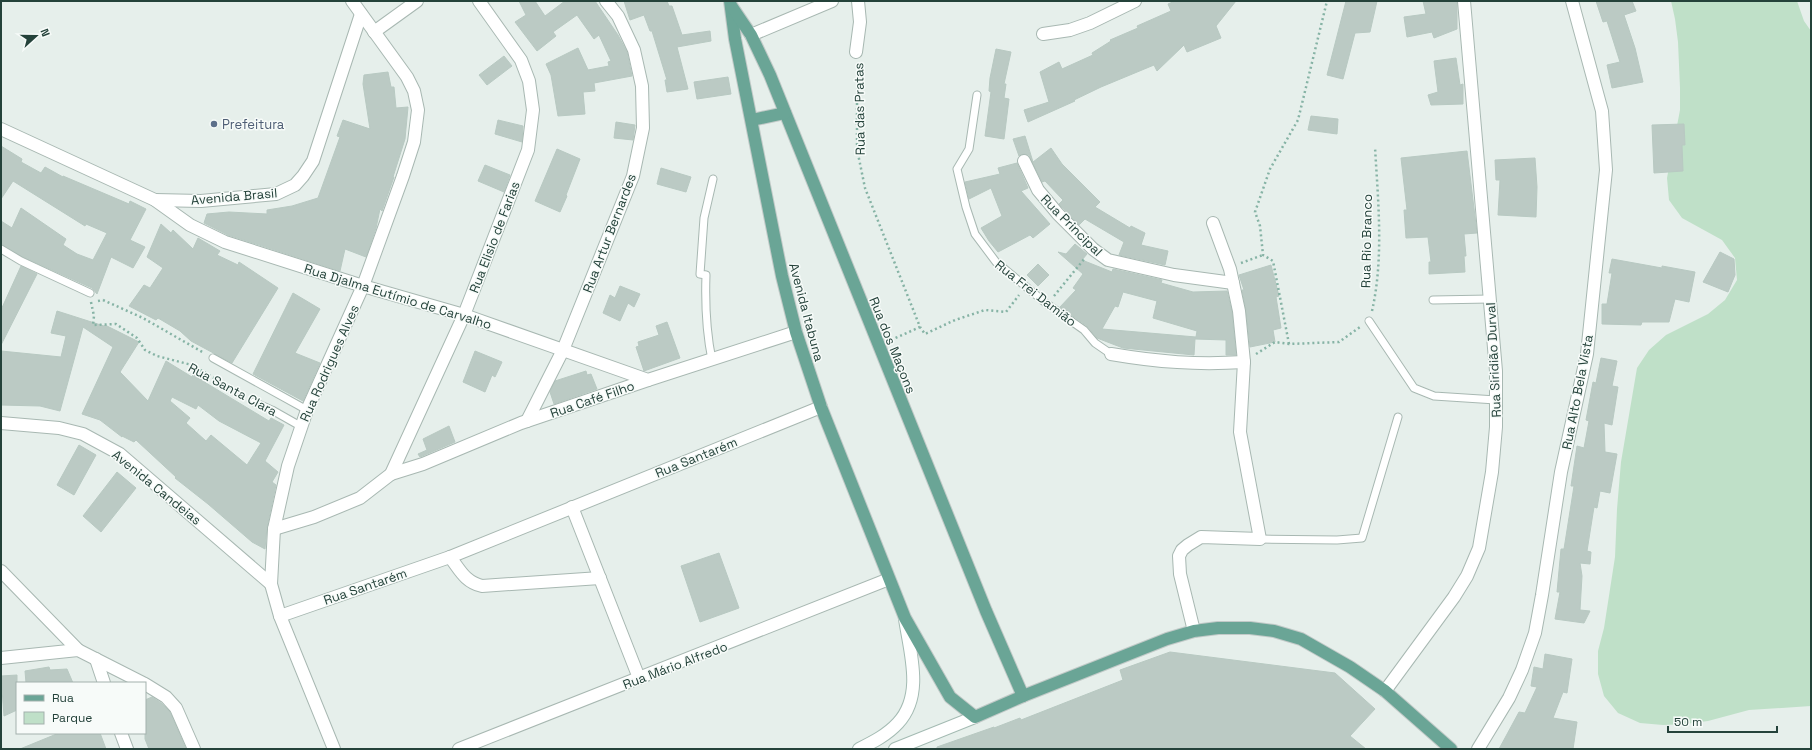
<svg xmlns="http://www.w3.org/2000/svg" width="1812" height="750" viewBox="0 0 1812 750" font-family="'Space Grotesk',sans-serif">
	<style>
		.green { fill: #bfe0c8 }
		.building { fill: #bbcac4; stroke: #b8c9c2; fill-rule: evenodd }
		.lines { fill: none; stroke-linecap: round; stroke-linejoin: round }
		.service-casing { stroke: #a8b8b2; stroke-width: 9 }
		.minor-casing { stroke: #a8b8b2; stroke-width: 14 }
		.tertiary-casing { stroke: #a8b8b2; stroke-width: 14 }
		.secondary-casing { stroke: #a4bbb3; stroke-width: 14 }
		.primary-casing { stroke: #c2cac8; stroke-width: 14 }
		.path { stroke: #86b3a5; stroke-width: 2.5; stroke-dasharray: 2 3; stroke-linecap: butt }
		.service { stroke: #fff; stroke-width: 7 }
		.minor { stroke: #fff; stroke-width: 12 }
		.tertiary { stroke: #fff; stroke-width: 12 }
		.secondary { stroke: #fff; stroke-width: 12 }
		.primary { stroke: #6aa596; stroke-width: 12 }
		.service-dot { fill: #5c6f8a; stroke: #f7fbf9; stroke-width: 1.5 }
		.labels { text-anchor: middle; stroke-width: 3; stroke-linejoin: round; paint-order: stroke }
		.street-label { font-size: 13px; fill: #24423a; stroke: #f7fbf9 }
		.service-label { font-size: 13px; fill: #4e5e75; stroke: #f7fbf9; text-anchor: start }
	</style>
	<rect width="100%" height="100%" fill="#e6efeb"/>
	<!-- green -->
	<path class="green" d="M1671,1h126l7,20 7,10v675l-62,4 -41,11 -23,3 -22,1 -23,-2 -22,-10 -14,-17 -6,-22v-23l6,-23 11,-71 2,-48 4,-47 16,-94 12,-18 17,-15 42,-21 17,-14 12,-20 -2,-22 -13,-18 -40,-22 -13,-18 -2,-22 13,-68v-22l-2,-46 -3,-23z"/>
	<!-- building -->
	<g class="building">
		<path d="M519,1h16l10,15 20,-15h30l23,34 9,17 5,24 -38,7 1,8 -12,1 2,22 -27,2 -7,-41 -5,-11 32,-16 10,22 21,-4 -1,-4 3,-1 -12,-26 -5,4 -17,-24 -24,17 3,4 -19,15 -22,-29 11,-7z"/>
		<path d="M624,1h43l2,5h3l10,29 28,-4 1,10 -34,6 11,42 -21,3 -2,-12h2l-15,-49h-2l-6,-16 -14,5z"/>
		<path d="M1175,1h61l-20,25 5,12 -34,14 -3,-7 -27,26 -3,-6 -53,22 -27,13 1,1 -47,21 -4,-12 25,-8 -9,-30 19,-10 3,7 31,-14 -1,-2 19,-12 -1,-1 28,-12 -1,-2 34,-15 -3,-7z"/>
		<path d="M1346,1h31l-7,31 -15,1 -12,46 -16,-4z"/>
		<path d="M1423,1h34v28l-23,9 -2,-6 -25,5 -3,-20 22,-3z"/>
		<path d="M1596,1h36l4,10 -12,4 11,33 8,34 -31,6 -5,-23 13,-3 -13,-41 -4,1z"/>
		<path d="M996,49l15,3 -7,32h2l-2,14 5,1 -5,40 -19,-3 6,-44 -2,-1 1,-13z"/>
		<path d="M504,56l8,10 -25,19 -8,-10z"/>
		<path d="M1456,58l4,27 3,-1v20l-32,1 -3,-10 10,-3 -4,-31z"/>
		<path d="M388,72l3,15h3l2,21 12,-1 -3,32 -12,38h1l-12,34 -2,-2 -4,19 -10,29 -21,-8 -5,22 -112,-36 -24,-12 3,-9 22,-2 38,2v-4l25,-4 26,-8 22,-61 -3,-1 6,-16 27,9 -7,-45 1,-9z"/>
		<path d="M728,77l3,17 -34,5 -3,-17z"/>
		<path d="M1311,116l27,3 -1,15 -29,-4z"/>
		<path d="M498,120l25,6 -1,16 -27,-8z"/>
		<path d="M616,122l19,3 -2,15 -19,-2z"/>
		<path d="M1684,124l1,21h-3l1,26 -29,2 -2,-48z"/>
		<path d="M1025,136l8,26 18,-14 11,16 38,38 -5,5 35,21 1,-2 14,7 -4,12 27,6 -3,14 -46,-10 5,-13 -39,-23 -6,6 -20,-21 4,-4 -18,-19 -3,1 -13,-27 -5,-1 -5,2 -6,-17z"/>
		<path d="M1,146l21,13 -1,3 20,11 4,-6 18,10v-1l66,28 1,-3 16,8 -16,31 15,7 -12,21 -22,-11 -14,37 -5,-6 -69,-31 -22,-13v-23l11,7 9,-20 45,31 -3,6 14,9 16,6 14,-27 -21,-9 -1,2 -72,-45 -12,18z"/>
		<path d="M557,149l23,10 -14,36 1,1 -7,16 -25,-11z"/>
		<path d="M1467,151l10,82 -13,1 2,22h-2l1,16 -36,2v-12h2l-3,-25 -22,1 -2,-28h3l-6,-52z"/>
		<path d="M1535,158l2,29 -1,30 -38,-2 2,-35h-4l-1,-20z"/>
		<path d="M1017,163l11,25 -7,3 29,33 -17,14 -3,-3 -32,17 -9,-11 -8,-13 21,-12 -11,-28 -22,11 -4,-17 35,-8 -2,-6z"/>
		<path d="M485,165l25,10 -6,17 -26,-11z"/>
		<path d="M661,168l30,9 -5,15 -29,-8z"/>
		<path d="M161,224l10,9 2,-3 20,19 5,-11 22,13 -3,4 21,10 1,-3 39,26 -46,75 -41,-22 -11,-10 -22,-13 -2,2 -27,-14 15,-21 6,3 13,-20 -16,-11z"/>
		<path d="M1075,244l12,10 -5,6 30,12 1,-3 49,11 -1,3 32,9 34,-1 5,21 4,43h-10v-15l-31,-1 -1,16 -71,-7 -26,-10 -10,-12 -27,-19 16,-17 -3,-2 10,-14 -25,-22 8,2zM1123,292l34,9 -4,17 44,13 -1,6 -94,-8 13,-23 3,1z"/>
		<path d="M1720,252l14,7 1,16 -7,17 -25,-10z"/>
		<path d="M1612,259l50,9v-2l33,6 -6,30 -14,-3 -6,23h-27l-1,3 -39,-1v-20h5l5,-31h-3z"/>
		<path d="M1038,264l11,11 -11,11 -11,-11z"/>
		<path d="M1271,265l8,31 -3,1 5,31 -8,2 2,12 -25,5 -4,-37 -4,-20h2l-5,-15z"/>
		<path d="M21,266l16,8 -36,71v-35z"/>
		<path d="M620,286l20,8 -6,13 -6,-4 -8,18 -17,-8 7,-18 5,3z"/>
		<path d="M293,293l27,16 -25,44 25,10 -17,38 -50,-27z"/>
		<path d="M57,311l47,15 1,-1 34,17 -19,30 28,29 18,-40 26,16 2,-4 12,10 63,38 2,-3 13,7 -19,36 13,11 -6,10 4,3 -9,42 -2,22 -13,-7 -44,-38 -33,-26 1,-1 -40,-37 -2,2 -12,-6v1l-22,-17 -18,-6 31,-67 -30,-20 -23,84 -20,-5 -39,-1v-54l60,6 5,-21 -15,-3zM172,397l24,12 2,-4 21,16 42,22 -14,22 -36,-30 -5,6 -20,-18 4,-5 -20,-17z"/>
		<path d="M667,322l13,36 -36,13 -8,-24 3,-1 -1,-4 21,-7 -3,-9z"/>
		<path d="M475,351l27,11 -7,15 -3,-2 -7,17 -22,-10z"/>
		<path d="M1601,358l16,3 -5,25 6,1 -6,38 -8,-2 1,29 12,2 -7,39 -10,-2 -3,17 -3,-1 -7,44 4,1 -1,12 -10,-1 2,13 -2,34 10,1 -6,12 -29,-4 5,-27h-3l4,-43h3l10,-63h-3l6,-40 7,2 5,-27 -3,-1 7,-38 3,1z"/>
		<path d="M586,371l1,4 4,-1 6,15 -43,15 -4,-12 5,-11z"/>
		<path d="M449,426l6,16 -35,15 -2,-3 9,-4 -4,-11z"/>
		<path d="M79,445l17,10 -22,40 -17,-10z"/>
		<path d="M117,472l19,16 -35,44 -18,-16z"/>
		<path d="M719,553l20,55 -39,14 -19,-56z"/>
		<path d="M1170,652l165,21 40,36 -25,27 16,13h-429v-2l57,-20v1l26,-10 1,2 102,-40 -3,-10z"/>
		<path d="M1545,654l27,5 -5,34 -4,-1 -10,26 24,4 -4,27h-74l20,-37 6,1 12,-26 -6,-1 3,-19 9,2z"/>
		<path d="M49,667l1,3 17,-1 6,14h-47l-1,-12z"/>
		<path d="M17,675v35l-13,6 -3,-40z"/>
		<path d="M152,697l9,6 9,9 16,37h-37l-4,-10v-39z"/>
		<path d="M59,733h41l6,16h-86z"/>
	</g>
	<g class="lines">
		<!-- service casing -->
		<g class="service-casing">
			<g id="service">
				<path d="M977,95l-8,54 -12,20 9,38 9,27 21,28 51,42 37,26 11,13 16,11"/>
				<path d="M1,249l20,12 69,32"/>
				<path d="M1433,300l57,-1"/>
				<path d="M1369,321l45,67 20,8 62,4"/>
				<path d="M213,358l94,52"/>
				<path d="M712,360c-6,-29 -7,-56 -6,-85l-6,-1 4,-56 9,-39"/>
				<path d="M254,402l18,8 30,17"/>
				<path d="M1260,539l77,1 25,-2 36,-121"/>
			</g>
		</g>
		<!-- minor casing -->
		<g class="minor-casing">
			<g id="minor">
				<path d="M374,32l43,-31"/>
				<path d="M1043,34l27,-4 20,-7 45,-22"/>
				<path d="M751,35l81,-34"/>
				<path d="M856,52l4,-30 -2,-21"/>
				<path d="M1024,161l14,29 20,24 35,35 15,11 66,15 59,8"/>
				<path d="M155,200l46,1 75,-7 19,-9 8,-9 10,-15 48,-147"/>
				<path d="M1111,354c47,8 86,11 133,8"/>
				<path d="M527,421l36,-71 70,-174 10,-48 -1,-42 -8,-36 -16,-34 -12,-15"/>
				<path d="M1,423l58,5 24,6 37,20 151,130"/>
				<path d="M391,474l32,-10 98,-41 127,-43"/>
				<path d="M572,507l67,171"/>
				<path d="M274,529l40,-12 46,-19 31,-24 73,-159 64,-165 5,-40 -4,-29 -8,-21 -42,-59"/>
				<path d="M450,557c10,13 15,25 32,29l118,-8"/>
				<path d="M1,571l77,79"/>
				<path d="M280,616l170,-59 371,-150"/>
				<path d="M1194,631l-14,-57 -1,-18 3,-6 6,-5 13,-8 59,2 -20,-107 4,-70 -5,-51 -9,-42 -17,-46"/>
				<path d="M1,658l77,-8 65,33"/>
				<path d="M96,659l8,24"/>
				<path d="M145,684l21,13 10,11 18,41"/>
				<path d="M1385,691l69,-94 13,-21 12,-28 13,-76 4,-45v-56l-32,-370"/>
				<path d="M121,733l6,16"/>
				<path d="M334,749l-54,-133 -9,-32 3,-55 14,-63 19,-56 56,-124 40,-110 11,-34 4,-32 -4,-19 -7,-14 -55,-76"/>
				<path d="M1478,749l31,-51 13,-28 13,-37 7,-38 19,-123 26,-118 19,-184 -4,-59 -30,-110"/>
			</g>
		</g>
		<!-- tertiary casing -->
		<g class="tertiary-casing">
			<g id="tertiary">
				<path d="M1,129l154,71 35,25 35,17 138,44 101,29 184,65 148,-48"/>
				<path d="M459,749l430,-170"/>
			</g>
		</g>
		<!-- secondary casing -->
		<g class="secondary-casing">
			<g id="secondary">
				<path d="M859,749c14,-7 28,-14 39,-26 26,-28 12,-70 7,-104"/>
				<path d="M895,749l80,-32"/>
			</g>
		</g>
		<!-- primary casing -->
		<g class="primary-casing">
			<g id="primary">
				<path d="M730,1l5,38 47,237 14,56 25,75 84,211 45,79 25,20 48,-21 144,-57 27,-8 24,-3h32l24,3 27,8 49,28 35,24 66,58"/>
				<path d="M732,7l19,28 19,40 216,536 37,85"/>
				<path d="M752,120l33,-7"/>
			</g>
		</g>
		<!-- path -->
		<g class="path">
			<path d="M859,63l-2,33v53l8,39 55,139 5,7 30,-14 30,-10 21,2 13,-17"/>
			<path d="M1241,263l22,-8"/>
			<path d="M1054,296l31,-38"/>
			<path d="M103,300l40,18 61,35"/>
			<path d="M98,301l5,-1"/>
			<path d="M91,302l3,14 -1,9 23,-1 21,14 8,12 12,6 35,9 54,32"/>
			<path d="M1372,311c12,-53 6,-110 3,-164"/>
			<path d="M891,340l29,-13"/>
			<path d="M1289,344l-16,-83 -10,-6 -3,-29 -5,-14 15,-43 28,-49 29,-119"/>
			<path d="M1256,354l19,-12 14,2 50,-2 21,-15"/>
		</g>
		<!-- service -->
		<use href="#service" class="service"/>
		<!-- minor -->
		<use href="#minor" class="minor"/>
		<!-- tertiary -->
		<use href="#tertiary" class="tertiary"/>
		<!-- secondary -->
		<use href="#secondary" class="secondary"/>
		<!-- primary -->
		<use href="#primary" class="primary"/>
	</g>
	<!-- markers -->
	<circle class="service-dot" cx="214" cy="124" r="4"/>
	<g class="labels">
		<!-- street labels -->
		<g class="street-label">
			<text transform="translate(859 109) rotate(-91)" y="5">Rua das Pratas</text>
			<text transform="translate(234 196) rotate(-5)" y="5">Avenida Brasil</text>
			<text transform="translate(1072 225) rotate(45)" y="5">Rua Principal</text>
			<text transform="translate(609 233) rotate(-69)" y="5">Rua Artur Bernardes</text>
			<text transform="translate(494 237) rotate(-69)" y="5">Rua Elisio de Farias</text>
			<text transform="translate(1366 241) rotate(-89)" y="5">Rua Rio Branco</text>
			<text transform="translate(1036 293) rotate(38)" y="5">Rua Frei Damião</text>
			<text transform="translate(398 296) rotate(17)" y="5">Rua Djalma Eutímio de Carvalho</text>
			<text transform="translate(807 312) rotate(75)" y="5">Avenida Itabuna</text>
			<text transform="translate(893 345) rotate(68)" y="5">Rua dos Maçons</text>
			<text transform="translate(1493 360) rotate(-93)" y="5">Rua Siridião Durval</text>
			<text transform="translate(329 363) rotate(-66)" y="5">Rua Rodrigues Alves</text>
			<text transform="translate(233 389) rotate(28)" y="5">Rua Santa Clara</text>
			<text transform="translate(1577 392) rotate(-79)" y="5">Rua Alto Bela Vista</text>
			<text transform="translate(592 399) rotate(-19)" y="5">Rua Café Filho</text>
			<text transform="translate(696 457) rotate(-22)" y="5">Rua Santarém</text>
			<text transform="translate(157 487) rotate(39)" y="5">Avenida Candeias</text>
			<text transform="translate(365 586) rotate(-19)" y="5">Rua Santarém</text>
			<text transform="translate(675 665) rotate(-21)" y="5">Rua Mário Alfredo</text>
		</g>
		<!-- service labels -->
		<g class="service-label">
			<text x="222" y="129">Prefeitura</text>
		</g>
	</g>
	<!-- border -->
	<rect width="1812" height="750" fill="none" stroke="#24423a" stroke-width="4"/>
	<!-- legend -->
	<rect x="16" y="682" width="130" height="52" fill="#f7fbf9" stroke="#a3b1ad"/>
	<rect x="24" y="695" width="20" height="6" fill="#6aa596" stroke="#a3b1ad"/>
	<text x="52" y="702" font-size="12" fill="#24423a">Rua</text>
	<rect x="24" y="712" width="20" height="12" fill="#bfe0c8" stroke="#a3b1ad"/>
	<text x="52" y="722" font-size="12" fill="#24423a">Parque</text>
	<!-- north arrow -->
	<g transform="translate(36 36) rotate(69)" stroke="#f7fbf9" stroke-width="3" paint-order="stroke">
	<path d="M0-3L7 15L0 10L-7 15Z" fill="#24423a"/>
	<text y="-6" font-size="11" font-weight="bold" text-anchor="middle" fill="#24423a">N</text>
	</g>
	<!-- scale -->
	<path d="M1668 726v6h109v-6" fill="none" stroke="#24423a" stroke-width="2"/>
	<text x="1674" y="726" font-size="12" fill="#24423a" stroke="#f7fbf9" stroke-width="3" paint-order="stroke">50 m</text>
</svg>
